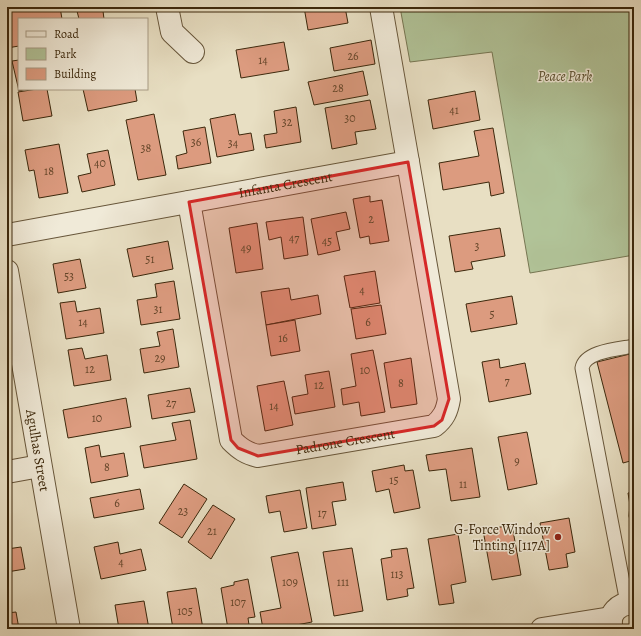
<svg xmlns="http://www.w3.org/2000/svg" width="641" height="636" viewBox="0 0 641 636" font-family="Alegreya,serif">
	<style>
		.green { fill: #b1c398; stroke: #767652 }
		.building { fill: #dc9b7f; stroke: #3c280c }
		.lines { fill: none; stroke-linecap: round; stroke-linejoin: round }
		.service-casing { stroke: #67563a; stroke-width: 15 }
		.minor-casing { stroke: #67563a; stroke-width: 24 }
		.tertiary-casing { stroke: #67563a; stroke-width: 24 }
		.service { stroke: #f0ead8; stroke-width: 13 }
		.minor { stroke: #f0ead8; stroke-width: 22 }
		.tertiary { stroke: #f0ead8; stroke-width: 22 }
		.marked { fill: #d62828; fill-opacity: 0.2; stroke: #d62828; stroke-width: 3; stroke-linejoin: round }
		.poi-dot { fill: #8f2418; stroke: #f0ead8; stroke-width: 1.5 }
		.labels { text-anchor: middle; stroke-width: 3; stroke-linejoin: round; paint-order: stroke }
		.number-label { font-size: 12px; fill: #644529 }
		.park-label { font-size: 14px; font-style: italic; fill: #594f2f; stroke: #f0ead8 }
		.street-label { font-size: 14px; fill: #3c280c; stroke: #f0ead8 }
		.poi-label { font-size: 14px; fill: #3c280c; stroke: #f0ead8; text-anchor: end }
	</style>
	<rect width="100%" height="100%" fill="#e8dfc3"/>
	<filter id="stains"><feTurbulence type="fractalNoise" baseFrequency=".005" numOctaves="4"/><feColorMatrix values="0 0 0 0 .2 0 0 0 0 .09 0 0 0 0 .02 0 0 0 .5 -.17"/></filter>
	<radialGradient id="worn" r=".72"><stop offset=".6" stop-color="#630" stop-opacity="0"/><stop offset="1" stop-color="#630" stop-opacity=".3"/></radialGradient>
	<!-- green -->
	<path class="green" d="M400,7h234l-4,15 4,1v232l-104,18 -38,-221 -82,10z"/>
	<!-- building -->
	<g class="building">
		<path d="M7,7h53l2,12h-43v27l-12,2z"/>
		<path d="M76,7h37l1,2 -11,2 1,8h-25z"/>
		<path d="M229,7h21l-20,4z"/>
		<path d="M304,7h41l3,16 -40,7z"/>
		<path d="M371,40l4,24 -41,7 -4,-23z"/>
		<path d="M284,42l5,28 -48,8 -5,-28z"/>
		<path d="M19,60v29h8l-8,2 -7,-30z"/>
		<path d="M363,71l5,24 -54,10 -6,-23z"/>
		<path d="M37,89h10l5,27 -29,5 -5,-29z"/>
		<path d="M83,89h52l2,12 -49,10z"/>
		<path d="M475,91l5,29 -47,9 -5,-29z"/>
		<path d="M370,100l6,29 -21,3 2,12 -25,5 -7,-41z"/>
		<path d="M296,107l5,35 -35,6 -2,-13 13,-2 -3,-22z"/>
		<path d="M154,114l12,61 -28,5 -12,-60z"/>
		<path d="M235,114l4,21 12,-2 3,17 -37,7 -7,-38z"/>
		<path d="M205,127l6,36 -33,6 -2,-13 11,-3 -4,-22z"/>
		<path d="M493,128l11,65 -13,3 -2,-14 -46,8 -4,-27 40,-7 -5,-25z"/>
		<path d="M59,144l9,49 -29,5 -5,-28 -5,1 -4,-21z"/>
		<path d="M108,150l7,35 -33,7 -4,-16 13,-3 -4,-19z"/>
		<path d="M370,196v6l12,-2 7,41 -19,3 -1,-8 -9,2 -7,-39z"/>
		<path d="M346,212l4,17 -14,3 4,18 -22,5 -7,-36z"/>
		<path d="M303,217l5,38 -24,4 -3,-22 -12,3 -3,-18z"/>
		<path d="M257,223l6,46 -27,4 -7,-45z"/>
		<path d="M500,228l5,28 -34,6 2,7 -18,3 -6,-36z"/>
		<path d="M168,241l5,28 -40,8 -6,-28z"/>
		<path d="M80,259l6,29 -28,5 -5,-29z"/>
		<path d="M375,271l5,32 -30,5 -6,-32z"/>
		<path d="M174,281l6,38 -39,6 -4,-25 20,-3 -2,-13z"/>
		<path d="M289,288l2,12 27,-5 3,19 -55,11 -5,-33z"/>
		<path d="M512,296l5,28 -46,8 -5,-28z"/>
		<path d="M75,301l2,11 23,-4 4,25 -38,6 -6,-36z"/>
		<path d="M381,305l5,29 -30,5 -5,-30z"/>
		<path d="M295,320l5,31 -29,5 -5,-31z"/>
		<path d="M173,329l6,38 -35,6 -4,-24 20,-3 -3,-14z"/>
		<path d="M82,348l3,11 22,-4 4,25 -37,6 -6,-36z"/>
		<path d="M373,350l12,62 -24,4 -2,-14 -16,3 -2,-16 15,-3 -5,-32z"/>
		<path d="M634,353v107l-11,3 -26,-101z"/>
		<path d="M411,358l6,46 -26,4 -7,-45z"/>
		<path d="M499,359l1,9 25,-5 6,31 -42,8 -7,-40z"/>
		<path d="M329,371l6,36 -40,7 -3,-17 16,-3 -3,-19z"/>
		<path d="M284,381l9,44 -28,6 -8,-45z"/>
		<path d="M190,388l5,24 -43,7 -4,-24z"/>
		<path d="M126,398l5,29 -63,11 -5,-28z"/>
		<path d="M190,420l7,39 -53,9 -4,-22 36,-6 -4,-17z"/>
		<path d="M527,432l10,52 -29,6 -10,-53z"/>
		<path d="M99,445l2,12 23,-4 4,23 -37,7 -6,-35z"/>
		<path d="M472,448l8,49 -29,4 -5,-32 -17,2 -3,-16z"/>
		<path d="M404,465l1,6 8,-1 7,38 -26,5 -5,-24 -13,3 -4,-21z"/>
		<path d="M343,482l3,18 -14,2 4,23 -24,4 -6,-41z"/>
		<path d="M184,484l23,15 -25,39 -23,-15z"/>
		<path d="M140,489l4,20 -50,9 -4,-20z"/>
		<path d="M300,490l7,38 -23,4 -4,-21 -11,2 -3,-17z"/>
		<path d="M634,492v44l-5,-20 1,-11 -2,-12z"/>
		<path d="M213,505l22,14 -24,40 -23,-17z"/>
		<path d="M569,518l6,34 -9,2 2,13 -19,3 -9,-47z"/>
		<path d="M512,525l9,50 -29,5 -9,-50z"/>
		<path d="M458,534l8,48 -15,3 3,18 -15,2 -11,-66z"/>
		<path d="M118,542l2,12 21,-5 5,21 -45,9 -7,-32z"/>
		<path d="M21,547l4,22 -18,3v-23z"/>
		<path d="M352,548l11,63 -29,5 -11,-64z"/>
		<path d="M407,548l7,40 -7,1 1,7 -21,4 -6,-41 11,-2 -1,-7z"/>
		<path d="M298,552l14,70 -26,5 1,2h-24l-3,-17 21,-4 -10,-51z"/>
		<path d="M248,579l7,38 -7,1 1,7 -21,4 -7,-41 13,-3v-3z"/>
		<path d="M196,588l7,41h-30l-6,-37z"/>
		<path d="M144,601l5,28h-30l-4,-24z"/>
		<path d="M16,612l3,17h-12v-16z"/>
	</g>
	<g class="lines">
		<!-- service casing -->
		<g class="service-casing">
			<path id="service" d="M627,603l-45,-235c3,-17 37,-19 52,-22"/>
		</g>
		<!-- minor casing -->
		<g class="minor-casing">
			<g id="minor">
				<path d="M167,7l5,25 21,20"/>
				<path id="s1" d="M189,202l42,238c9,9 15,13 27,16l176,-30c10,-8 13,-15 15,-27l-41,-237"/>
				<path id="s2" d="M7,235l401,-73 -27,-155"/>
				<path id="s3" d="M7,271l62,358"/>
				<path d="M7,472l33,-6"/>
			</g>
		</g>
		<!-- tertiary casing -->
		<g class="tertiary-casing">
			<g id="tertiary">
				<path d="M542,629l69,-11"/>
				<path d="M612,629c-5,-15 7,-27 22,-25"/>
			</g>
		</g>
		<!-- service -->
		<use href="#service" class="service"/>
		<!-- minor -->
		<use href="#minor" class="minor"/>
		<!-- tertiary -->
		<use href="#tertiary" class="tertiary"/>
	</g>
	<!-- marked area -->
	<path class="marked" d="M408,162l41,237 -7,21 -8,6 -176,30 -20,-8 -7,-8 -42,-238z"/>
	<!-- markers -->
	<circle class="poi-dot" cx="558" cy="537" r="4"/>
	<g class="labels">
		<!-- number labels -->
		<g class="number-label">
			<text x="353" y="60">26</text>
			<text x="263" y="64">14</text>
			<text x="338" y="92">28</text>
			<text x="454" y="114">41</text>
			<text x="350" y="122">30</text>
			<text x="287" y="126">32</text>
			<text x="196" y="146">36</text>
			<text x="233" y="147">34</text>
			<text x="146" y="152">38</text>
			<text x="100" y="167">40</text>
			<text x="49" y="175">18</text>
			<text x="371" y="223">2</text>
			<text x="294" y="242">47</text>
			<text x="327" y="245">45</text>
			<text x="477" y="250">3</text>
			<text x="246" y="252">49</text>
			<text x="150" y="263">51</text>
			<text x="69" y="280">53</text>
			<text x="362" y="294">4</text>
			<text x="158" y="313">31</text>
			<text x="492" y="318">5</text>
			<text x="83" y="326">14</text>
			<text x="368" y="326">6</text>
			<text x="283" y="342">16</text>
			<text x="160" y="362">29</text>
			<text x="90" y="373">12</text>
			<text x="365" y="374">10</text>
			<text x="507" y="385">7</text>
			<text x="401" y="387">8</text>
			<text x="319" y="389">12</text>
			<text x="171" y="407">27</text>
			<text x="274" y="410">14</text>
			<text x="97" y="422">10</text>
			<text x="517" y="465">9</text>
			<text x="107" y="471">8</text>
			<text x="394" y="484">15</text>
			<text x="463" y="488">11</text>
			<text x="117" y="507">6</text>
			<text x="183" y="515">23</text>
			<text x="322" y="517">17</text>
			<text x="212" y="535">21</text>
			<text x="121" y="566">4</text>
			<text x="397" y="578">113</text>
			<text x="290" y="586">109</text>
			<text x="343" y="586">111</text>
			<text x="238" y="606">107</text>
			<text x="185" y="615">105</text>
		</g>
		<!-- park labels -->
		<g class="park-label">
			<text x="565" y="81">Peace Park</text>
		</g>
		<!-- street labels -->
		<g class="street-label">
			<text dy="5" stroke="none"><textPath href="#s2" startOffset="283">Infanta Crescent</textPath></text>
			<text dy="5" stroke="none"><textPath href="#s1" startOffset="362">Padrone Crescent</textPath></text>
			<text dy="5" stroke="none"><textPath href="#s3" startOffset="182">Agulhas Street</textPath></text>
		</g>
		<!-- poi labels -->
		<g class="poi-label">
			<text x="550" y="534">G-Force Window<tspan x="550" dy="16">Tinting [117A]</tspan></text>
		</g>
	</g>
	<!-- margin -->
	<rect width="641" height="636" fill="none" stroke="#e8dfc3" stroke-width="24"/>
	<rect x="8" y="8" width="625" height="620" fill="none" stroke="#3c280c" stroke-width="2"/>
	<rect x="12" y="12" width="617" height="612" fill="none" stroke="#3c280c"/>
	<!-- legend -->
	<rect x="18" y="18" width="130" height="72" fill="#f0ead8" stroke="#a89c86"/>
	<rect x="26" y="31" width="20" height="6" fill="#f0ead8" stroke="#a89c86"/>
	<text x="54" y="38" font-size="12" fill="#3c280c">Road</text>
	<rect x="26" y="48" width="20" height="12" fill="#b1c398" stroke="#a89c86"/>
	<text x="54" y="58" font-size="12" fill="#3c280c">Park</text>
	<rect x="26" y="68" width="20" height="12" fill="#dc9b7f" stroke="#a89c86"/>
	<text x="54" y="78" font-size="12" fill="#3c280c">Building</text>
	<rect width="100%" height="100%" filter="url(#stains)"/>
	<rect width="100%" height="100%" fill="url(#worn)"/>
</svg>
